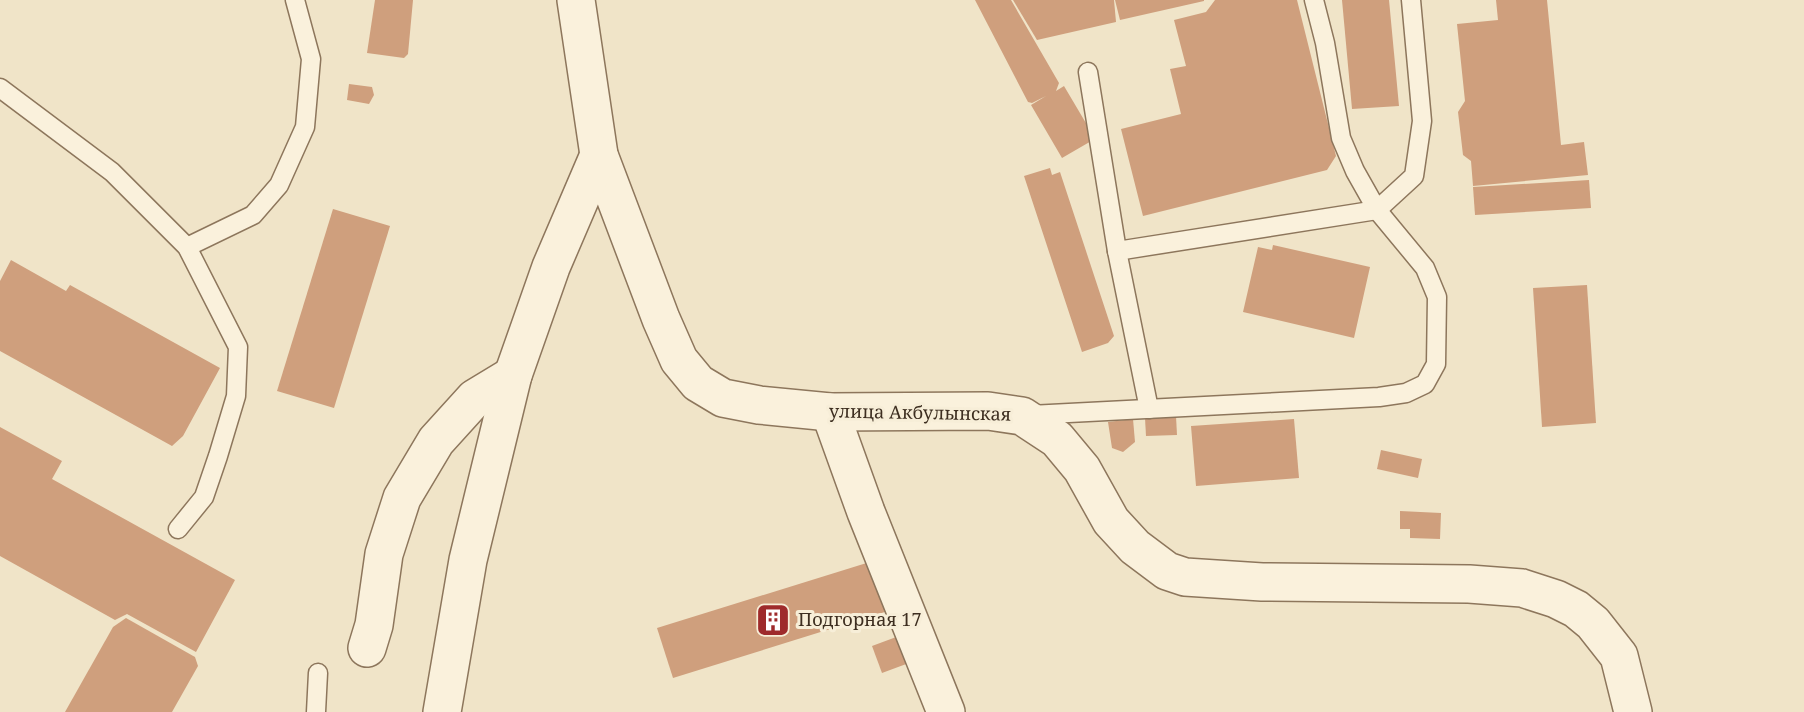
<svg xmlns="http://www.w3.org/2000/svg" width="1804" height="712" viewBox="0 0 1804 712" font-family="'Noto Serif',serif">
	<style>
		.building { fill: #cf9f7d }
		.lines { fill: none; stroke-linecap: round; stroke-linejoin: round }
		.lane-casing { stroke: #8d765c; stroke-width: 21 }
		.street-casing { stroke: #8d765c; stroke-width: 40 }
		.lane { stroke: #faf1dc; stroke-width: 18 }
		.street { stroke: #faf1dc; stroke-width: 37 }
		.labels { text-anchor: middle; stroke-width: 6; stroke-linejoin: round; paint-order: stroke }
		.street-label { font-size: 18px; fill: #3d2e20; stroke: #f7eed8 }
		.poi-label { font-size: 18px; fill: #3d2e20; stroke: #f7eed8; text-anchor: start }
	</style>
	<rect width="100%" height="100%" fill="#f0e4c8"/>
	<!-- building -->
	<g class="building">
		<path d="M375,0h38l-5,54 -4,4 -37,-5z"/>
		<path d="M975,0h36l48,83 -3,8 8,-5 29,49v5l-31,18 -31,-53 15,-9 -14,7 -4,-1z"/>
		<path d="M1013,0h101l2,22 -79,18z"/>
		<path d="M1115,0h89v1l-84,19z"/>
		<path d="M1215,0h82l39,156 -9,14 -184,46 -22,-87 60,-15 -11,-45 16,-3 -12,-46 32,-8z"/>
		<path d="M1342,0h47l10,106 -47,3z"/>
		<path d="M1496,0h51l14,145 23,-3 4,33 -115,11 -2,-25 -8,-6 -5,-43 7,-11 -8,-77 41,-4z"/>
		<path d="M349,84l23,3 2,8 -5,9 -22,-4z"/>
		<path d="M1050,168l2,7 8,-3 54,164 -6,7 -26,9 -58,-176z"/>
		<path d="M1589,180l2,28 -116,7 -2,-28z"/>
		<path d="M333,209l57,17 -56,182 -57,-17z"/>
		<path d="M1273,245l97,22 -16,71 -111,-26 15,-65 14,3z"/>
		<path d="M11,260l55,31 4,-6 150,83 -37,68 -11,10 -172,-95v-70z"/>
		<path d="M1587,285l9,138 -54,4 -9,-139z"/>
		<path d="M1176,416l1,19 -31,1 -1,-18z"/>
		<path d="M1133,419l2,23 -12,10 -11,-4 -4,-26z"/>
		<path d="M1294,419l5,59 -103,8 -5,-60z"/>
		<path d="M0,427l62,34 -10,18 183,101 -39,72 -69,-38 -12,6 -115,-64z"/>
		<path d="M1381,450l41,9 -4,19 -41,-9z"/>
		<path d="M1400,511l41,2 -1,26 -30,-1v-9h-10z"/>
		<path d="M873,561l15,50 -215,67 -16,-50z"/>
		<path d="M126,618l69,39 3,9 -26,46h-107l48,-85z"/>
		<path d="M907,633l10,27 -35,13 -10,-27z"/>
	</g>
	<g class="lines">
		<!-- lane casing -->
		<g class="lane-casing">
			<g id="lane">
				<path d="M1088,72l29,179 32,158"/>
				<path d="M0,88l112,84 75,75 51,100 -2,49 -18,60 -14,41 -26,32"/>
				<path d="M187,247l66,-32 26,-30 26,-58 6,-68 -16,-59"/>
				<path d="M1117,251l260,-41 37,-34 8,-55 -11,-121"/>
				<path d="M1030,415l349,-18 27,-4 19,-9 11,-20 1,-67 -12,-29 -48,-58 -22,-39 -14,-33 -16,-95 -11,-43"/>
				<path d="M316,712l2,-39"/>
			</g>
		</g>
		<!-- street casing -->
		<g class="street-casing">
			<g id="street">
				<path d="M576,0l23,155 62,164 18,41 19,23 25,15 36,7 71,7 158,-1 34,5 35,23 25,30 29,52 24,26 32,24 18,6 77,5 207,2 53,4 34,11 20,10 17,14 26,33 14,56"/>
				<path d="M830,412l36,100 80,200"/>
				<path d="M367,648l7,-23 10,-71 18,-56 34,-57 39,-43 38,-23"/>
				<path d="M442,712l26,-152 45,-185 38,-108 48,-112"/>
			</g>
		</g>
		<!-- lane -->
		<use href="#lane" class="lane"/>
		<!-- street -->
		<use href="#street" class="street"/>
	</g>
	<!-- icons -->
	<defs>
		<g id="building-square" transform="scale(1.75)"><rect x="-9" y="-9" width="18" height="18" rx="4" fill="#9e2a2b" stroke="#f7eed8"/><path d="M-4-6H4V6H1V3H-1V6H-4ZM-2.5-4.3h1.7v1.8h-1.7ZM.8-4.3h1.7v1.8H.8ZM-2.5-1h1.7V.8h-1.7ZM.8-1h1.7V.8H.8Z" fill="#fff"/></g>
	</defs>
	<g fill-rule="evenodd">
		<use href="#building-square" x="773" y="620"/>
	</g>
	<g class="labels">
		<!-- street labels -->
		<g class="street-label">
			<text transform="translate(920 413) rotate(1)" y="6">улица Акбулынская</text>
		</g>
		<!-- poi labels -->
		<g class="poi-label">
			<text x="798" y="626">Подгорная 17</text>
		</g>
	</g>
</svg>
